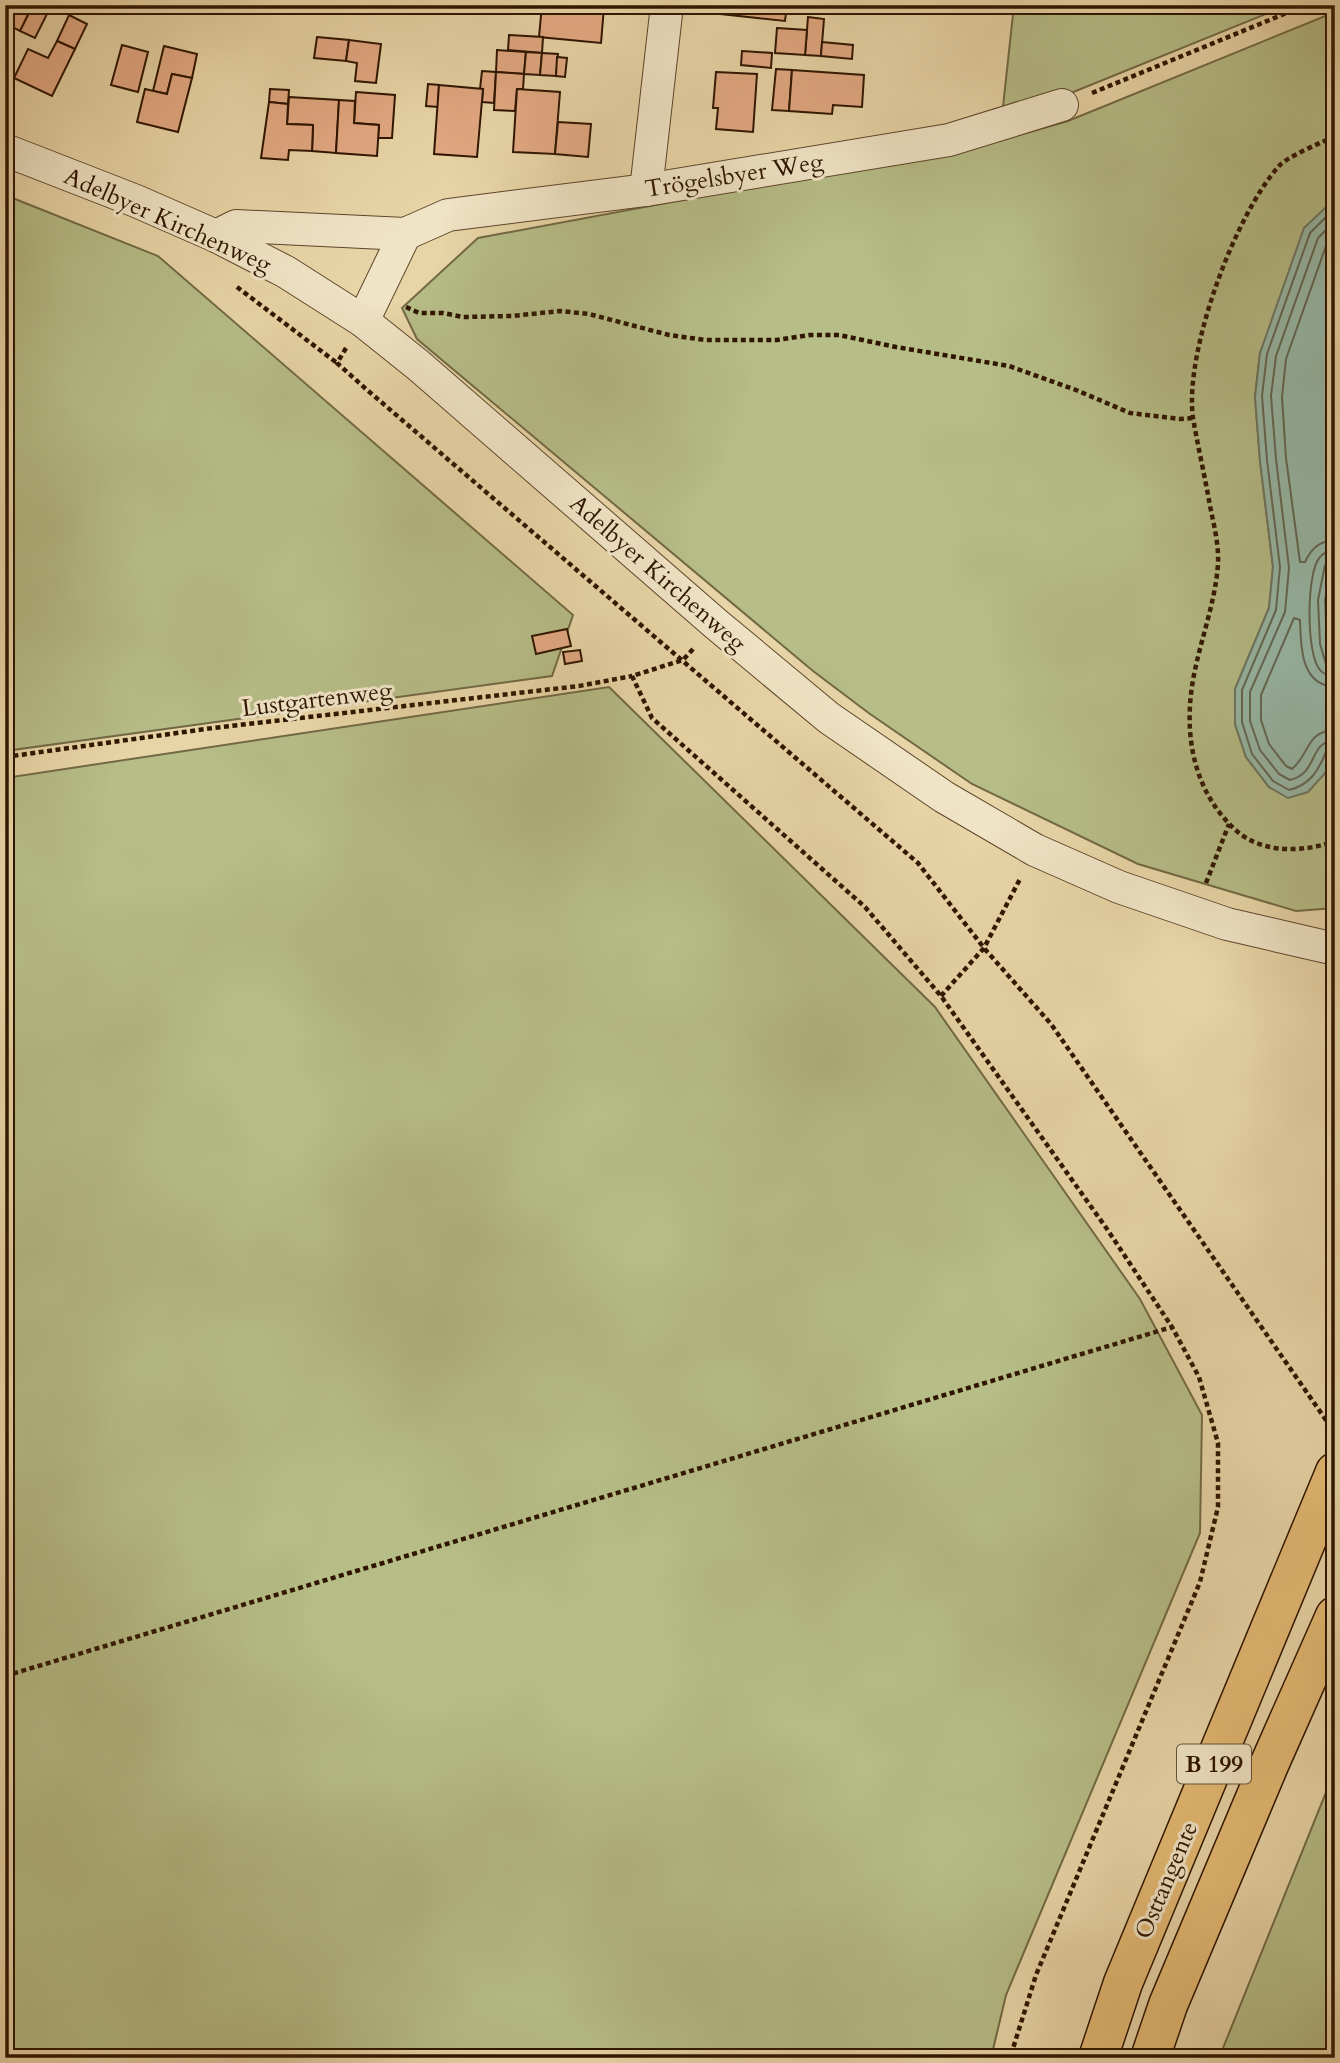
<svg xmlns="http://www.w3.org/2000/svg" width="1340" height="2063" viewBox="0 0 1340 2063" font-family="Cardo,serif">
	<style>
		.green { fill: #b6bd87; stroke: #726944; stroke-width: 2 }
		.water { fill: #97b9a8; stroke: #6d7765; stroke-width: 2 }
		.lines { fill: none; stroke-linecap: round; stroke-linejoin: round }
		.shore { stroke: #636754; stroke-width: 2 }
		.building { fill: #e3a983; stroke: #2f1500; stroke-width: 2 }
		.minor-casing { stroke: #5d452a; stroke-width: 34 }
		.primary-casing { stroke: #2f1500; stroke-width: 41 }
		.path { stroke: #2f1500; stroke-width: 4.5; stroke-dasharray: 5 3.5; stroke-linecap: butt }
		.minor { stroke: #f0e4c6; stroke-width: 32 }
		.primary { stroke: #e4ba74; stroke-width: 38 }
		.labels { text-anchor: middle; stroke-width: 6; stroke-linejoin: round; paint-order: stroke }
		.shield { fill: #f0e4c6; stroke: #69533b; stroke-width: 2 }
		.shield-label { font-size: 23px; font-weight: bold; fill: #2f1500 }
		.street-label { font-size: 24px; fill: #2f1500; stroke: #f0e4c6 }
	</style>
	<rect width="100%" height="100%" fill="#e8d5a7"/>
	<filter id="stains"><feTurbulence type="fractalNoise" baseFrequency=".00286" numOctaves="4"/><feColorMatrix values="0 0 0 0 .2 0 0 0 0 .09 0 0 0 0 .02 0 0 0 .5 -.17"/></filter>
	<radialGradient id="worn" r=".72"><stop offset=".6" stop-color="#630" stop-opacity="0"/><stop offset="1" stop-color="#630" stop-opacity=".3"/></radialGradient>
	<!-- green -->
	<g class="green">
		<path d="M1014,5h274l-227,92 -59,19z"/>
		<path d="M1335,12v192l-10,4 -65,145 -5,44 5,64 13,106 -4,41 -34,81v35l11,33 23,30 19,10 39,-26 8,-24v161l-39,3 -158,-47 -166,-80 -102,-70 -57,-43 -396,-332 -15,-31 76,-70 521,-97 69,-20z"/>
		<path d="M5,195l153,61 415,359 -21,61 -547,75z"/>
		<path d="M1335,553v119c-11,-40 -13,-79 0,-119z"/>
		<path d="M609,687l326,320 205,292 62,116 -2,118 -194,462 -15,63h-986v-1280z"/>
		<path d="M1335,1770v288h-116z"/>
	</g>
	<!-- water -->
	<path class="water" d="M1335,204v349l-10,47 2,44 8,28v75l-8,24 -19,21 -20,6 -19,-11 -23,-30 -11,-33v-35l34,-81 4,-41 -13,-106 -5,-64 5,-44 44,-125 21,-20z"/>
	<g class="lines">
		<!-- shore -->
		<g class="shore">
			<path d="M1335,211l-6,3 -19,19 -43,121 -5,42 5,64 13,107 -4,43 -34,80v32l10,32 21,27 16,9c21,-5 29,-19 37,-38l9,-3"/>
			<path d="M1335,221l-17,17 -42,118 -5,40 5,63 13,109 -4,44 -35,80v29l10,29 19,24 11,6c29,-7 18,-38 45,-40"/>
			<path d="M1335,235l-8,8 -41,116 -4,38 4,61 14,104h5c6,-13 14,-21 30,-22"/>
			<path d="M1335,551c-6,0 -11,1 -15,6 -14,15 -14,98 0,113 4,5 9,6 15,6"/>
			<path d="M1335,560h-6l-4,5 -7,35 2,44 6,20 4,3h5"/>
			<path d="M1335,687c-35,-2 -34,-41 -35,-67l-6,-2 -33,77v25l8,24 17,22 6,3c18,-15 14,-38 43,-39"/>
		</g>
	</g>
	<!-- building -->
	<g class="building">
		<path d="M15,5h18l-13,26 -14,-7z"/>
		<path d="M33,5h11l6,3 -15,30 -15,-7z"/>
		<path d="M520,5h22v8l-22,-2z"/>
		<path d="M542,5l62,2 -3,36 -62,-6z"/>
		<path d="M722,5h65l-2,16 -64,-7z"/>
		<path d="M69,15l18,9 -12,25 -18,-8z"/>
		<path d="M808,17l16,2 -3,37 -16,-1z"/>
		<path d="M777,28l30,2 -2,25 -30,-2z"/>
		<path d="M509,35l34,2 -1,16 -34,-3z"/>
		<path d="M317,37l32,3 -3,21 -32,-3z"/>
		<path d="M349,40l32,4 -5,39 -21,-2 2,-18 -11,-2z"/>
		<path d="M57,41l18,8 -23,47 -38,-18 14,-29 20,9z"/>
		<path d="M822,42l31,3 -1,14 -31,-3z"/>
		<path d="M122,45l26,7 -10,40 -27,-7z"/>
		<path d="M164,46l33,8 -5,24 -20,-4 -5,20 -14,-3z"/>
		<path d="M497,50l29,2 -2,22 -28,-2z"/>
		<path d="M742,51l30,2 -1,15 -30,-3z"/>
		<path d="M526,52l16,1 -2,22 -16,-1z"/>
		<path d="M542,53l16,1 -2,22 -16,-1z"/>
		<path d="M557,57l10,1 -2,19 -9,-1z"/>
		<path d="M776,69l16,1 -3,41 -17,-1z"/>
		<path d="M792,70l72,5 -2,32 -29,-2 -1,9 -43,-3z"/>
		<path d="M482,71l14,1 -2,31 -12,-1 1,-13h-3z"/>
		<path d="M496,72l28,2 -1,15h-6l-2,22 -21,-1z"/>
		<path d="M716,72l41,2 -4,58 -37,-3 2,-21h-5z"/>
		<path d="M172,74l20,4 -14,54 -41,-10 8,-33 22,5z"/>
		<path d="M428,84l11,1 -1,22 -12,-1z"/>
		<path d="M439,85l44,4 -6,68 -43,-3z"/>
		<path d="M270,89l19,1 -1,14 -19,-2z"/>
		<path d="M517,89l43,3 -5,62 -42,-2z"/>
		<path d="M356,92l39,3 -3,43h-14l1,-13 -25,-2z"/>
		<path d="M289,97l50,3 -3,53 -24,-2 1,-26 -26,-1z"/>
		<path d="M339,100l16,1 -1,22 25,2 -2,31 -41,-3z"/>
		<path d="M269,102l19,2 -1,20 26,1 -1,26 -23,-1 -1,10 -27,-2z"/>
		<path d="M558,122l33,2 -3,33 -33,-3z"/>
		<path d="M567,629l4,17 -35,8 -4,-18z"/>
		<path d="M580,650l2,11 -17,3 -2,-12z"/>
	</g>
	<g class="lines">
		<!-- minor casing -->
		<g class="minor-casing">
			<g id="minor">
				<path d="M5,150l131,51 80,35 70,36 77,49 55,44 298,259 113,94 115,79 91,53 84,37 108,37 108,25"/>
				<path d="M646,190l21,-185"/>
				<path d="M216,236l20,-10 169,8 43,-19 198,-25 303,-50 113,-35"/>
				<path d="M363,321l42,-87"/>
			</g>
		</g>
		<!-- primary casing -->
		<g class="primary-casing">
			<g id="primary">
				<path d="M1098,2058l25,-75 212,-511"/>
				<path d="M1150,2058l18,-53 101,-240 66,-149"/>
			</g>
		</g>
		<!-- path -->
		<g class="path">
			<path d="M1092,93l214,-88"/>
			<path d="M1335,136c-14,7 -47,20 -56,30 -44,49 -95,186 -86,252 5,29 12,59 17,88 4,19 9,39 8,58 -3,44 -22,86 -27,130 -6,52 7,104 48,139 27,21 66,19 96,8"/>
			<path d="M237,287l100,76"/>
			<path d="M406,307l13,6h24l20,4 49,-1 48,-5 29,3 80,21 36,5h72l33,-5h29l57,12 113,19 67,24 54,23 50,6 14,-1"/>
			<path d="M346,348l-9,15 29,26 552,474 66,85 67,76 284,409"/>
			<path d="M693,649l-10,11 -51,16 20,42 213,189 76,89 166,233 65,98 27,50 19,66v64l-18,75 -164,393 -26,83"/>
			<path d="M5,757l208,-29 366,-42 53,-10"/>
			<path d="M1206,883l23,-59"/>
			<path d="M941,996l43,-48 36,-69"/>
			<path d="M5,1676l1167,-349"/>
		</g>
		<!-- minor -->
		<use href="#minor" class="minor"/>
		<!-- primary -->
		<use href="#primary" class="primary"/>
	</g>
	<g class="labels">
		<!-- shield labels -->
		<rect class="shield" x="1177" y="1744.5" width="74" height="39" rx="5"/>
		<g class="shield-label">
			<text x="1214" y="1772">B 199</text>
		</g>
		<!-- street labels -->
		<g class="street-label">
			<text transform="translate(734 175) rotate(-9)" y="8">Trögelsbyer Weg</text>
			<text transform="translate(168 220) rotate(24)" y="8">Adelbyer Kirchenweg</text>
			<text transform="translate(658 573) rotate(41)" y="8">Adelbyer Kirchenweg</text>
			<text transform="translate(317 699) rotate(-7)" y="8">Lustgartenweg</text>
			<text transform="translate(1166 1880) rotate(-67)" y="8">Osttangente</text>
		</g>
	</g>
	<!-- margin -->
	<rect width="1340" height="2063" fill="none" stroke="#e8d5a7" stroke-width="28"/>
	<rect x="7" y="7" width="1326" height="2049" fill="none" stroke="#2f1500" stroke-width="3.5"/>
	<rect x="14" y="14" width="1312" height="2035" fill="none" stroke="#2f1500" stroke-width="2"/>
	<rect width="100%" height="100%" filter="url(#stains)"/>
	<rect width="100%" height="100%" fill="url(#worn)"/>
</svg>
